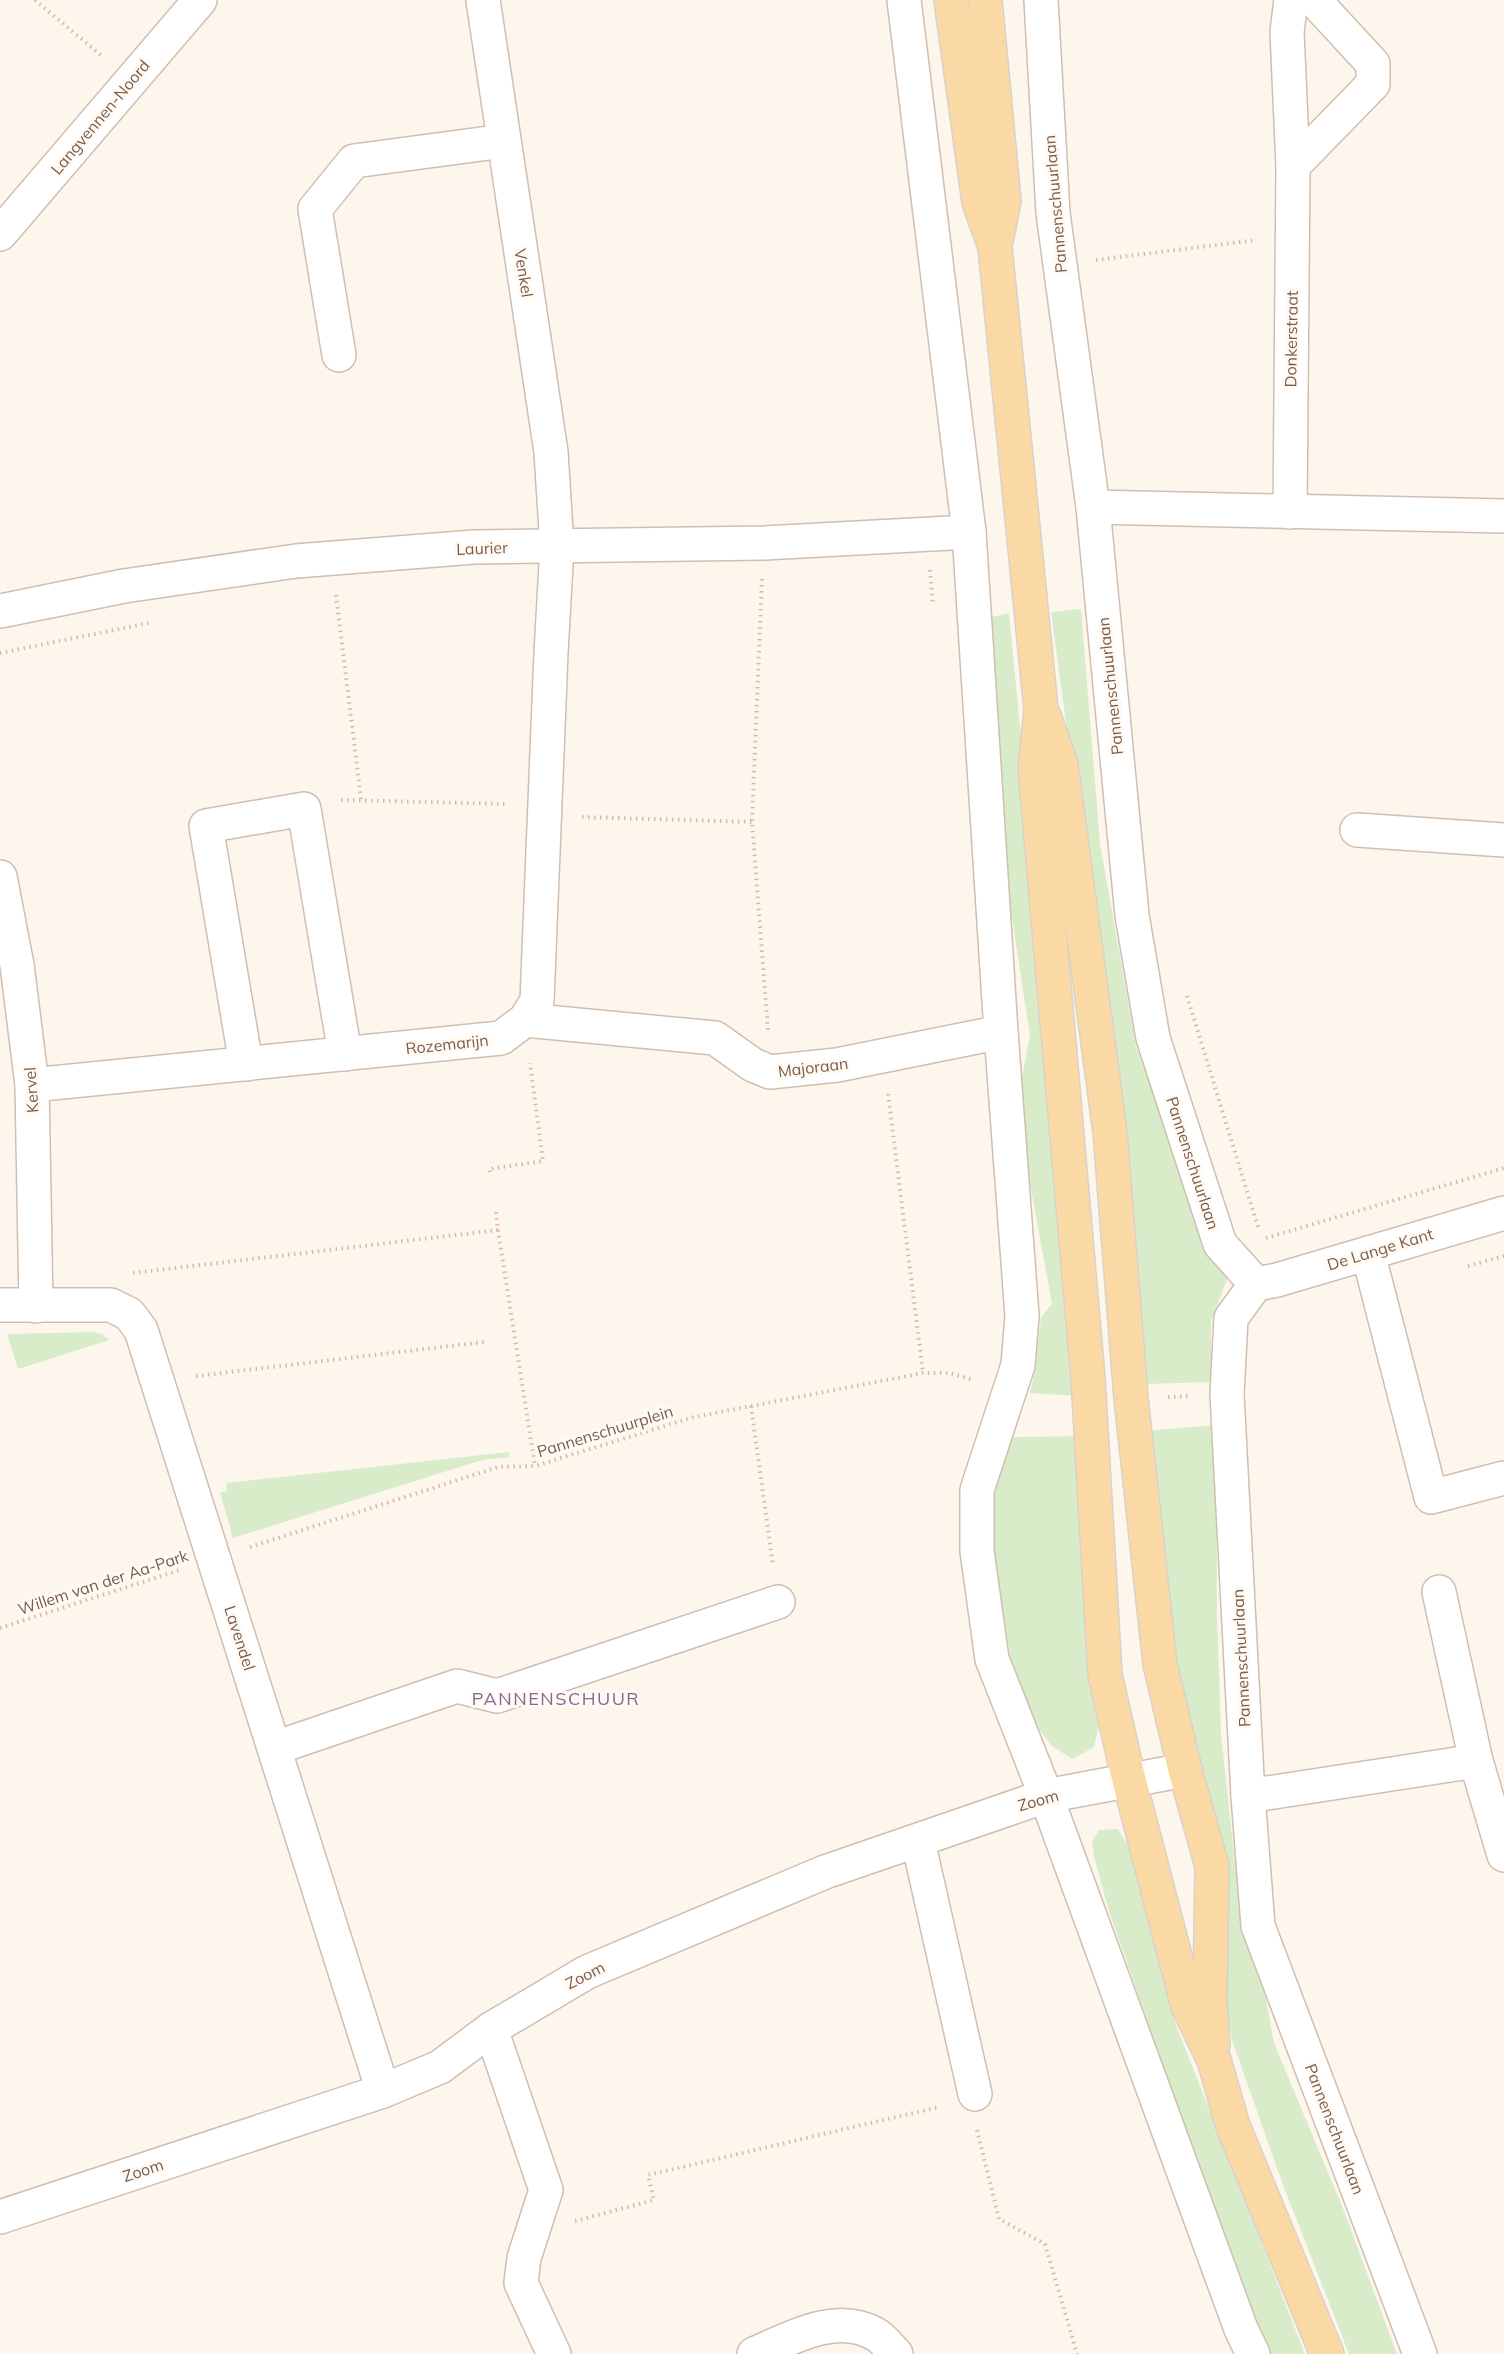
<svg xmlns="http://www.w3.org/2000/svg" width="1504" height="2354" viewBox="0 0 1504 2354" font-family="Mulish,sans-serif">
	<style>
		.green { fill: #d8ecc9 }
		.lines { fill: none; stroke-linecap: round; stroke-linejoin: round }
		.minor-casing { stroke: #d1beb0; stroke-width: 36 }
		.major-casing { stroke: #dad1cd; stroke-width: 36 }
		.path { stroke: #d9b8a5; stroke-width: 4; stroke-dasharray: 1.5 4.5; stroke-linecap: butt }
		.minor { stroke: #fff; stroke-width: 33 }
		.major { stroke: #fbd9a5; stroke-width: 33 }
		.labels { text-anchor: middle; stroke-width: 6; stroke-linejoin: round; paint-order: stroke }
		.street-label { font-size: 16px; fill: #7a5c4d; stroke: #fffaf3 }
		.neighbourhood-label { font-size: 18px; letter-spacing: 1.5px; fill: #846695; stroke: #fffaf3 }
	</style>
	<rect width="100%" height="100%" fill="#fdf6ec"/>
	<!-- green -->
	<g class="green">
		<path d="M1081,609l19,235 36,202 32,88 60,143 -17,44v61l-65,2 -39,-359 -56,-413z"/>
		<path d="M1009,613l21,217 47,566 -47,-3 5,-24 6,-52 11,-13 -36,-197 14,-71 -30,-198 2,-65 -10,-156z"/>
		<path d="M93,1332l8,2 8,6 -91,29 -11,-35z"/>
		<path d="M1216,1425l1,190 4,119 15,139 19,66 19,104 70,168 53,143h-48l-66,-169 -51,-145 -67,-411 -20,-198z"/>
		<path d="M1082,1436l18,284 -6,27 -22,12 -20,-13 -13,-17 -26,-56 -23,-142 8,-71 16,-23z"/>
		<path d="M509,1452v5l-27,3 -249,78 -13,-45 7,-2 -1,-8z"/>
		<path d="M1118,1829l17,28 3,27 38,141 129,329h-35l-30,-67 -131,-376 -15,-54 -2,-15 7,-12z"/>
	</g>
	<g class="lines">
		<!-- minor casing -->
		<g class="minor-casing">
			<g id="minor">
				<path d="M904,0l65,532 32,500 21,284 -4,49 -41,125v61l15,108 54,137 195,533 12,25"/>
				<path d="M1041,0l12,213 40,294 39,408 21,123 67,206 36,40 -25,34 -4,76 21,402 10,130 162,428"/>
				<path d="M1293,166l80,-82v-20l-59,-64"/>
				<path d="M0,234l200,-234"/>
				<path d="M339,355l-24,-146 39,-48 150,-20"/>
				<path d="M1093,507l411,9"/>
				<path d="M1290,512l3,-346 -6,-134 4,-32"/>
				<path d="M0,611l124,-25 172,-25 178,-14 290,-4 205,-11"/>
				<path d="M1357,830l147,10"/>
				<path d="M0,877l17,88 15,120 4,221"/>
				<path d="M525,1020l190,18 38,27 17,7 67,-7 164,-33"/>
				<path d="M246,1064l-40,-238 98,-17 41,245"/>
				<path d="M32,1085l469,-47 24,-18 12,-19 14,-348 6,-106 -6,-95 -68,-452"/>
				<path d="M1368,1253l63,244 73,-19"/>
				<path d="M1256,1284l21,-4 227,-67"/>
				<path d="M0,1305h111l18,9 12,16 242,761"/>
				<path d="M1439,1592l37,169 28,94"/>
				<path d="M275,1748l182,-62 40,10 281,-94"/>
				<path d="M1248,1796l228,-35"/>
				<path d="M918,1841l57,253"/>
				<path d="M491,2029l55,161 -22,68 -3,25 33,71"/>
				<path d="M0,2217l383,-126 57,-24 51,-38 96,-57 238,-100 221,-76 139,-26"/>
				<path d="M754,2354c37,-16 82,-42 121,-20 8,4 15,14 21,20"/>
			</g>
		</g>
		<!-- major casing -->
		<g class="major-casing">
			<g id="major">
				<path d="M951,0l28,202 16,45 46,462 -6,59 53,610 17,297 24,105 59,226 26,54 19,66 94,228"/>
				<path d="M985,0l19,201 -9,45"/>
				<path d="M1044,716l17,49 49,367 21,266 29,266 25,106 27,96 -2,136 3,42"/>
			</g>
		</g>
		<!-- path -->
		<g class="path">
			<path d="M35,0l68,57"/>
			<path d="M1096,260l160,-20"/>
			<path d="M930,570l3,35"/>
			<path d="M762,579l-10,243 16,208"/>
			<path d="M336,595l25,204"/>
			<path d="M0,653l149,-30"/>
			<path d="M341,800l166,4"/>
			<path d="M582,817l170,5"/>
			<path d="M1187,996l71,231"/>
			<path d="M888,1094l35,279"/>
			<path d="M490,1172l-1,-3 54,-8 -13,-98"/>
			<path d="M498,1230l37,236"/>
			<path d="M1266,1238l238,-70"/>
			<path d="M1468,1266l36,-10"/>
			<path d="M133,1273l365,-43 -2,-19"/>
			<path d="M196,1376l288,-34"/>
			<path d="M1168,1397l23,-1"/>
			<path d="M751,1406l22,160"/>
			<path d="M250,1547l248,-80 37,-1 159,-49 229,-44h27l23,7"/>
			<path d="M0,1628l180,-58"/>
			<path d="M977,2130l22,89 46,25 32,110"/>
			<path d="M575,2221l79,-21 -6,-25 291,-68"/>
		</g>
		<!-- minor -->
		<use href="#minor" class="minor"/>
		<!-- major -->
		<use href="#major" class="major"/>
	</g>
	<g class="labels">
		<!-- street labels -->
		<g class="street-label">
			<text transform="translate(100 117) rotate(-50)" y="6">Langvennen-Noord</text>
			<text transform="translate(1055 204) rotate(-95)" y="6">Pannenschuurlaan</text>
			<text transform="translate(524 273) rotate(81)" y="6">Venkel</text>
			<text transform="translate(1291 339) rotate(-89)" y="6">Donkerstraat</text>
			<text transform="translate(482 548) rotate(-2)" y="6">Laurier</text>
			<text transform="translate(1110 686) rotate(-96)" y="6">Pannenschuurlaan</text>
			<text transform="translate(447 1044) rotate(-6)" y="6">Rozemarijn</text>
			<text transform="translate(813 1067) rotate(-7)" y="6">Majoraan</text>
			<text transform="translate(31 1090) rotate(-94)" y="6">Kervel</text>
			<text transform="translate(1193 1163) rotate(72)" y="6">Pannenschuurlaan</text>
			<text transform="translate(1380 1249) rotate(-17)" y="6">De Lange Kant</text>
			<text transform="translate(605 1431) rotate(-17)" y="6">Pannenschuurplein</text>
			<text transform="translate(103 1582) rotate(-18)" y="6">Willem van der Aa-Park</text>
			<text transform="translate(240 1638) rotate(72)" y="6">Lavendel</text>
			<text transform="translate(1241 1658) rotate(-93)" y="6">Pannenschuurlaan</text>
			<text transform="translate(1038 1800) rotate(-16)" y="6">Zoom</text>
			<text transform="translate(585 1975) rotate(-27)" y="6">Zoom</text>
			<text transform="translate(1335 2129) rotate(69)" y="6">Pannenschuurlaan</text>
			<text transform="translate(143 2170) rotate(-18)" y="6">Zoom</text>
		</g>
		<!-- neighbourhood labels -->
		<g class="neighbourhood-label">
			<text x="556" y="1705">PANNENSCHUUR</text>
		</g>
	</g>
</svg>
